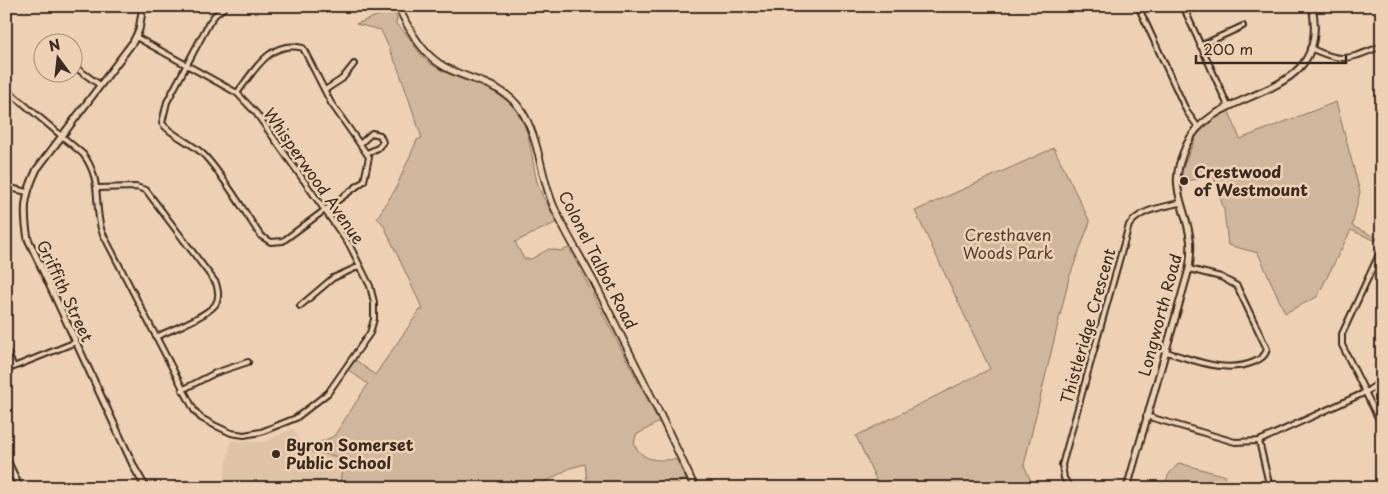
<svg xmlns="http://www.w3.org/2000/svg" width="1388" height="494" viewBox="0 0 1388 494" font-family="'Playpen Sans',sans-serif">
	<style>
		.built { fill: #dfc3a7 }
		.green { fill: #d0b69c; stroke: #86705d }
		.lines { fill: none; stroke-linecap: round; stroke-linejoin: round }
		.minor-casing { stroke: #3b2a1e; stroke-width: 8 }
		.tertiary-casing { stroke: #3b2a1e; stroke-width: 9 }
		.secondary-casing { stroke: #3b2a1e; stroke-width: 9 }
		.minor { stroke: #eed1b4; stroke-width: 4 }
		.tertiary { stroke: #eed1b4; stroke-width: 5 }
		.secondary { stroke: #eed1b4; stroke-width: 5.5 }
		.poi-dot { fill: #3b2a1e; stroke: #eed1b4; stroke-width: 2 }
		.labels { text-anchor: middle; stroke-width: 5; stroke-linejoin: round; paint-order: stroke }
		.poi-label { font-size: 16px; font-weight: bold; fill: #3b2a1e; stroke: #eed1b4; text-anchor: start }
		.street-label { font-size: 16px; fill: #3b2a1e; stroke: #eed1b4 }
		.park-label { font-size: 16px; fill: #513f31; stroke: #eed1b4 }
	</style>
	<rect width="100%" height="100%" fill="#eed1b4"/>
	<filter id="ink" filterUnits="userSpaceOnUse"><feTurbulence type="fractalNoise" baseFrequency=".02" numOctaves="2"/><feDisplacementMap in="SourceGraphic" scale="10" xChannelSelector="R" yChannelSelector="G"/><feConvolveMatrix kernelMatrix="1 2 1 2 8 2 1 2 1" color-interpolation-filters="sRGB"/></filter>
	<g filter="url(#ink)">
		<!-- built -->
		<path class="built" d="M294,428l9,22 41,8 -5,30h-117l9,-47 33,1z"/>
		<!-- green -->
		<g class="green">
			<path d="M394,9l3,9 -1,6c14,10 20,30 35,40 29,19 71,20 90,54 12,22 10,47 18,70 5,12 12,23 18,34l-42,20 9,17h7l18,-10 12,2 8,-3 90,174 -23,13 -2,9c9,18 24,17 42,15l10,20 -16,9h-82l-3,-24 -15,4 -30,17 -36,3h-165l5,-30 -41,-8 31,-14 34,-52 -21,-15 6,-11 22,17 45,-65h3l-40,-86 -6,-6 18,-28 22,-50 5,-2 -24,-70 -17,-38 -25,-6z"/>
			<path d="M1336,102l24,90 -8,34 25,12 -1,3 -25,-11 -34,67 -32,16 -27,-60 -30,-8 -4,-35 -10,-33 -37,5 23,-55 19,-14 9,-4 12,30z"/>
			<path d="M1054,148l36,74 -21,56 -45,187 10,23h-154l-24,-52 134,-67 -75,-158z"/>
			<path d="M1179,463l47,13 -9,12h-54l6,-14z"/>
		</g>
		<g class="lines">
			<!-- minor casing -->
			<g class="minor-casing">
				<g id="minor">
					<path d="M226,6l-11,9 -6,8 -42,79 -5,21c9,13 30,19 43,33 21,23 38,54 56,80l10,6 12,-1 81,-60 5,-24 -38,-54 -28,-55c-33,-9 -49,23 -66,45"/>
					<path d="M1138,6l49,106 11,15"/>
					<path d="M1183,6l45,100"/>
					<path d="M1200,46l43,-20"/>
					<path d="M1310,48c34,16 38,11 72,-2"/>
					<path d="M72,65l28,20"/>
					<path d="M6,89l77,65c20,26 10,50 19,78l92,178 7,8 13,7 17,8 13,2 17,-3 35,-14 32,-25 42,-60 4,-14v-17l-4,-16 -20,-40 -94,-133 -19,-20 -101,-56"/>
					<path d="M325,90l17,-11 12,-15"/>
					<path d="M1381,126l1,28"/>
					<path d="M361,143l11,-10 8,2 3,7 -5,6 -11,5"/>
					<path d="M6,187l21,5"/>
					<path d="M98,188l38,-1 10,3 70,93c2,7 4,15 -1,22 -10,12 -44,25 -59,32"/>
					<path d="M1382,248l-40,86v11l40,81"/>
					<path d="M300,306l33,-28 27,-12"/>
					<path d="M6,350l8,17"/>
					<path d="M1166,352c29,8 58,22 88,10 6,-3 11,-5 13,-13l-30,-63 -16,-9 -32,-8"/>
					<path d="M6,370l70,-28"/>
					<path d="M182,390l33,-17 33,-11"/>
					<path d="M1146,416l89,26 24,-1 107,-49 16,-11"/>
					<path d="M1259,441l11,47"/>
					<path d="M1070,488l-6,-10 -2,-13 67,-240c13,-16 31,-17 50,-22"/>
				</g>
			</g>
			<!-- tertiary casing -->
			<g class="tertiary-casing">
				<g id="tertiary">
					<path d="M143,6l-4,24 -6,12 -96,127c-13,27 -14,41 -9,70l107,230 11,19"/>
					<path d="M6,458l14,30"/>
					<path d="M1127,488l62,-219c1,-10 3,-21 1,-31 -6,-39 -23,-50 -4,-92 27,-64 147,-40 126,-140"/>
				</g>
			</g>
			<!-- secondary casing -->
			<g class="secondary-casing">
				<path id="secondary" d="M398,6c8,18 19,38 33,51 27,25 68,20 90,53 19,29 19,66 33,97 11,25 26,49 39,73 35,69 70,138 102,208"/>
			</g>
			<!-- minor -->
			<use href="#minor" class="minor"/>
			<!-- tertiary -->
			<use href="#tertiary" class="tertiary"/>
			<!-- secondary -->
			<use href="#secondary" class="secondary"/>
		</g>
	</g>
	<!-- markers -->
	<g class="poi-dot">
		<circle cx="1184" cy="181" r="5"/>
		<circle cx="276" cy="454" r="5"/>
	</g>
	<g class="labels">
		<!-- poi labels -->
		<g class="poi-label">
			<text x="1194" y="178">Crestwood<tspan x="1194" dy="18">of Westmount</tspan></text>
			<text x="286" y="451">Byron Somerset<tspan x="286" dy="18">Public School</tspan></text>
		</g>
		<!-- street labels -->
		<g class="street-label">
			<text transform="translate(314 176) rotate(55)" y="6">Whisperwood Avenue</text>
			<text transform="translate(598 260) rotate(63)" y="6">Colonel Talbot Road</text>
			<text transform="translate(65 291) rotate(65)" y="6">Griffith Street</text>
			<text transform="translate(1160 315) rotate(-75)" y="6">Longworth Road</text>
			<text transform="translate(1088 326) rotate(-74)" y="6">Thistleridge Crescent</text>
		</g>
		<!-- park labels -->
		<g class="park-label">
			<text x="1008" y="241">Cresthaven<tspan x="1008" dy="18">Woods Park</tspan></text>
		</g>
	</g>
	<!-- margin -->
	<rect width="1388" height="494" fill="none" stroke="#eed1b4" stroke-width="25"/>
	<rect x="12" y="12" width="1363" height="469" fill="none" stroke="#3b2a1e" stroke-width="2" filter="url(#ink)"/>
	<!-- north arrow -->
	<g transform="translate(58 58) rotate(345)"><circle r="24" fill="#eed1b4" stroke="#a68e78"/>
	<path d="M0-4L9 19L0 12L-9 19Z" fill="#3b2a1e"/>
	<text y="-8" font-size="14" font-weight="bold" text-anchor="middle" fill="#3b2a1e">N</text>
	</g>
	<!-- scale -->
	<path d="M1196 55v8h150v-8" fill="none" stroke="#3b2a1e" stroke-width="2.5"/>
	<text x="1203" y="55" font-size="15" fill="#3b2a1e" stroke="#eed1b4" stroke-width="4" paint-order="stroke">200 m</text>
</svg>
